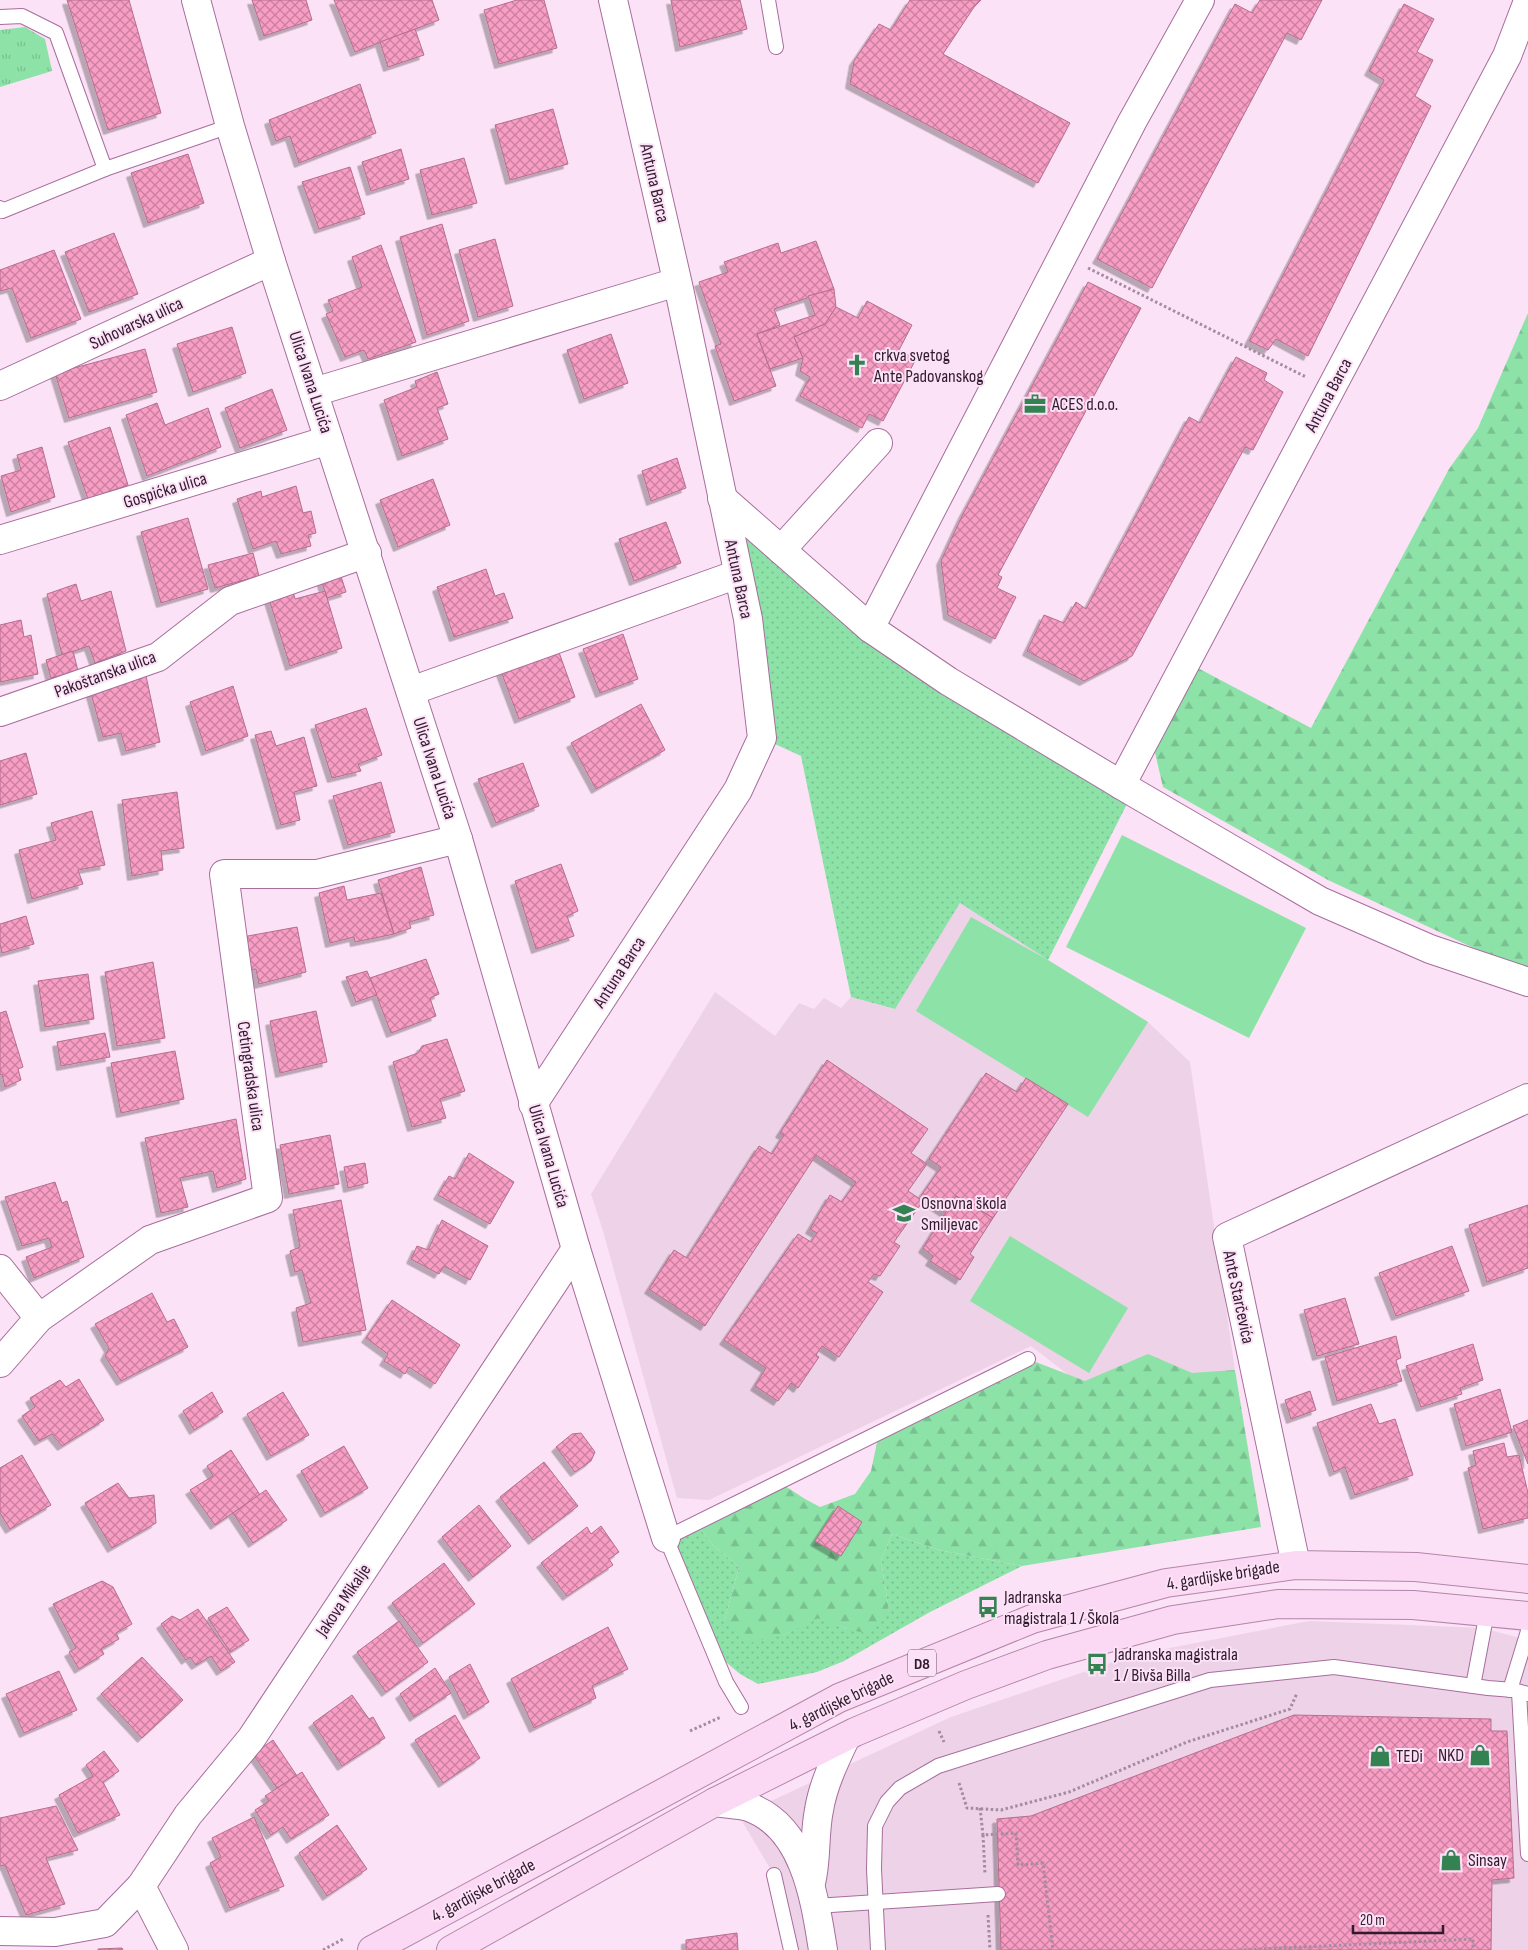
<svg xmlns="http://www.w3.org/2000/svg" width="1528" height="1950" viewBox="0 0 1528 1950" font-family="'Sofia Sans Condensed',sans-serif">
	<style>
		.built { fill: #eed2e8 }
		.grass { fill: url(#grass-dots) }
		.forest { fill: url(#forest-firs) }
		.park { fill: url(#park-tufts) }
		.pitch { fill: #8ce2a7 }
		.building { fill: url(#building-cross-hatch); stroke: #b56e8c; filter: url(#shadow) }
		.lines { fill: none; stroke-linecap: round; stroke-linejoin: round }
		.lane-casing { stroke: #a76d9d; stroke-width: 16 }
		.street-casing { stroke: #a76d9d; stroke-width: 30 }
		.primary-casing { stroke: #b385aa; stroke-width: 30 }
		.path { stroke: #a48b9f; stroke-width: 3; stroke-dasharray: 2.5 2.5; stroke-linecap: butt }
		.lane { stroke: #fff; stroke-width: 14 }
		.street { stroke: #fff; stroke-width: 28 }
		.primary { stroke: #fbd8f4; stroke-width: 28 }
		.labels { text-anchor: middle; stroke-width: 4; stroke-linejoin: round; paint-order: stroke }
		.shield { fill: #fce2f6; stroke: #6f576a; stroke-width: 1 }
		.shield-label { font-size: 16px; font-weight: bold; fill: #321b2e }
		.street-label { font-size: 18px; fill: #321b2e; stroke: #fce2f6 }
		.poi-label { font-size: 18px; fill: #321b2e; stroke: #fce2f6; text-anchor: start }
	</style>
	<defs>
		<pattern id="grass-dots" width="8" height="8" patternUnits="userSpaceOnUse" patternTransform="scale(1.25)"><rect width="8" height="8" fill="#8ce2a7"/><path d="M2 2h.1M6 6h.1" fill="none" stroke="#79c190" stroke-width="1.8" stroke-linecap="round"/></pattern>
		<pattern id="forest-firs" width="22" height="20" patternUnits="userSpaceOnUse" patternTransform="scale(1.25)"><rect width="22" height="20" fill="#8ce2a7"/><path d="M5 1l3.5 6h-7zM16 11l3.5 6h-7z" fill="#79c190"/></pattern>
		<pattern id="park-tufts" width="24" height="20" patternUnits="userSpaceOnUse" patternTransform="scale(1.25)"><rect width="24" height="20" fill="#8ce2a7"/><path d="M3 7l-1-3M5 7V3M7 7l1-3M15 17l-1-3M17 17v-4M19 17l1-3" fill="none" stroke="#79c190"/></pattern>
		<pattern id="building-cross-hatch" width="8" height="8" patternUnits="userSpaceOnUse" patternTransform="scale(1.25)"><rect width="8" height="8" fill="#f89dc3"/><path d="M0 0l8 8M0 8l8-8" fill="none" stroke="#c97f9f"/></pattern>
		<filter id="shadow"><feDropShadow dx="-4.5" dy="4.5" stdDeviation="0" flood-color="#0004"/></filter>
	</defs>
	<rect width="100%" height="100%" fill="#fce2f6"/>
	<!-- built -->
	<g class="built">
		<path d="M960,903l88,57 100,62 42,40 45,308 -147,20 -57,-44 -322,154 -32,-2 -74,-267 -12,-37 124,-202 60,44 24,-33 15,6 10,-11 17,10 10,-11 43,12z"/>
		<path d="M1309,1621l173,7 46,12v310h-740l-14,-75 -35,-59 212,-99 183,-62z"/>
	</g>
	<!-- grass -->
	<g class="grass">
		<path d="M722,498l148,130 263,164 -85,168 -88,-57 -65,106 -44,-12 -50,-241 -39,-18z"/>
		<path d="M696,1523l17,22 26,22 -15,55 59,13 35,-18 29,12 42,-18 -8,-51 11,-26 47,16 83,16 -92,46 -86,49 -27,11 -59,12 -18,-10 -27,-23 -47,-113z"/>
	</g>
	<!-- forest -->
	<g class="forest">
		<path d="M1528,313v654l-35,-10 -165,-77 -165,-93 -10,-43 41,-78 117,62 138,-259 29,-41z"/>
		<path d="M1148,1354l44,19 43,-3 26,157 -239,39 -83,-16 -47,-16 -11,26 8,51 -20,23 -22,-5 -29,-11 -35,17 -33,8 -26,-21 15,-55 -26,-22 -17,-22 83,-41 26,17 15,8 35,-13 16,-23 8,-38 149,-74 57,22z"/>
	</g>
	<!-- park -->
	<path class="park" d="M25,27l20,12 7,32 -52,16v-57z"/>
	<!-- pitch -->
	<g class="pitch">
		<path d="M1122,835l184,93 -57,110 -183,-91z"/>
		<path d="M971,917l77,43 100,62 -60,95 -172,-106z"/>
		<path d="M1010,1236l118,72 -39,65 -119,-72z"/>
	</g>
	<!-- building -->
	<g class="building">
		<path d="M67,0h62l32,113 -53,17z"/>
		<path d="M252,0h54l6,20 -48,16z"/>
		<path d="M334,0h98l7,20 -84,32z"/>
		<path d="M517,0h27l13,48 -58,16 -15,-54z"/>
		<path d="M671,0h69l7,29 -67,18z"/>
		<path d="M910,0h71l-7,7 -31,47 127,69 -32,60 -188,-99 4,-23 25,-37 12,6z"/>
		<path d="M1260,0h62l-21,40 -14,-7 -135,255 -55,-29 138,-255 17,9z"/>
		<path d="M1404,4l30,15 -17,33 16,8 -18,36 16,10 -123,250 -32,-17 -8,11 -19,-9 135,-261 -15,-9z"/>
		<path d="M415,29l9,26 -36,12 -8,-25z"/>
		<path d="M360,84l16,49 -77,30 -9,-27 -14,5 -7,-21z"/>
		<path d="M553,109l15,55 -58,16 -15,-55z"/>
		<path d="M401,149l8,30 -38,12 -9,-29z"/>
		<path d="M188,154l16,49 -56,20 -17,-50z"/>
		<path d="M464,158l13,45 -45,12 -12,-45z"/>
		<path d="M350,167l15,47 -46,15 -17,-47z"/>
		<path d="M442,224l27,97 -42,14 -27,-98z"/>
		<path d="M114,233l24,61 -49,18 -24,-60z"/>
		<path d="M495,239l18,67 -35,11 -19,-67z"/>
		<path d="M816,241l18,48 -60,20 6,16 -23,9 19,52 -42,15 -19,-55 6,-2 -22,-62 29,-10 -4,-10 54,-19 3,10z"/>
		<path d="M381,245l35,97 -48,17 -4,-9 -19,7 -19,-43 7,-3 -5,-11 34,-13 -10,-30z"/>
		<path d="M54,250l27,69 -50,19 -19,-50 -12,3v-21z"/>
		<path d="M1088,282l53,26 -143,267 4,2 -5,11 19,9 -21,42 -47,-24 -7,-54 22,-47z"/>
		<path d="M834,289l2,18 -11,17 -31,13 9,21 -33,11 -13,-35 58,-19 -7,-19z"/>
		<path d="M867,301l45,24 -13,25 17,9 -33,62 -14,-7 -7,14 -62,-32 10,-19 -10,-6 3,-13 -9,-21 31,-13 11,-17 22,11z"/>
		<path d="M232,327l14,46 -53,19 -16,-48z"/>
		<path d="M611,334l17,49 -44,16 -17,-49z"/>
		<path d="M145,349l12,43 -88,26 -14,-45z"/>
		<path d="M1236,357l31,16 -3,7 19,12 -30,58 -8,-3 -113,209 -48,25 -57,-30 17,-36 20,8 12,-21 10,7 103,-192 11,6z"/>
		<path d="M437,372l11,32 -11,4 11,31 -46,17 -18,-56 33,-13 -2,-6z"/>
		<path d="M272,389l15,41 -47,18 -15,-40z"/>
		<path d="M157,403l8,22 43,-17 13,39 -74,29 -21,-61z"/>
		<path d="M110,427l18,58 -40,14 -20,-57z"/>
		<path d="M42,447l13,50 -44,15 -10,-36 20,-6 -4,-15z"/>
		<path d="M677,458l9,30 -35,13 -9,-30z"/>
		<path d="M433,479l17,46 -52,22 -18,-47z"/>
		<path d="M296,486l7,27 8,-2 5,22 -8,2 3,11 -30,8 -5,-13 -23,8 -16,-50 24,-8 1,6z"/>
		<path d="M188,518l20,71 -47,14 -20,-71z"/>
		<path d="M666,522l15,41 -47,18 -15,-42z"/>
		<path d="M253,553l6,23 -44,12 -7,-23z"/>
		<path d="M486,569l9,27 9,-3 9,25 -59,19 -17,-50z"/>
		<path d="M339,570l7,22 -19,6 -7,-22z"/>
		<path d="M76,584l5,17 30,-10 15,60 -31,12 -6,-17 -27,9 -15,-61z"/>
		<path d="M293,591l2,8 30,-8 17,57 -52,18 -21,-67z"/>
		<path d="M21,620l3,17 7,-2 7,39 -38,8v-57z"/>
		<path d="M623,634l15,45 -38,14 -17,-44z"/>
		<path d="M556,644l19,53 -56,22 -20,-53z"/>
		<path d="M73,651l5,20 -27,7 -5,-18z"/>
		<path d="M145,671l15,71 -34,9 -5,-18 -18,4 -14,-51z"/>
		<path d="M233,686l15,50 -42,15 -16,-49z"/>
		<path d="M641,704l24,46 -69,39 -25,-46z"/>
		<path d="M366,708l16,47 -24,9 3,7 -29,7 -17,-53z"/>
		<path d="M271,731l5,15 28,-9 13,49 -23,6 6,28 -19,5 -26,-90z"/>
		<path d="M26,753l11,41 -37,11v-44z"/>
		<path d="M523,763l16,43 -43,17 -18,-44z"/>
		<path d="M381,782l14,50 -47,13 -15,-49z"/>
		<path d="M177,792l7,56 -23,3 2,19 -31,6 -10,-76z"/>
		<path d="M92,811l13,54 -27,5 5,14 -51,15 -13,-49 37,-10 -5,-17z"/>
		<path d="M561,864l17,47 -11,5 7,20 -38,13 -21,-68z"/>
		<path d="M421,867l13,48 -25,7 2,6 -17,6 -16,-54z"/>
		<path d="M344,886l3,14 34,-7 13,41 -39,8 -1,-5 -24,6 -11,-50z"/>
		<path d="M26,916l8,28 -32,9 -2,-9v-20z"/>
		<path d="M297,927l9,45 -47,12 -3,-15 -15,2 -4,-33z"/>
		<path d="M426,959l13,35 -9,4 6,18 -45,17 -21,-55z"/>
		<path d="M153,962l12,76 -48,8 -12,-74z"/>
		<path d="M367,971l10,24 -21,7 -10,-25z"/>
		<path d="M88,974l6,45 -49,8 -7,-46z"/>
		<path d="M6,1011l17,56 -5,2 3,11 -16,7 -3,-13 -2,1v-62z"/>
		<path d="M316,1011l11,51 -47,11 -10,-52z"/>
		<path d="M105,1033l5,24 -49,9 -4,-24z"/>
		<path d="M447,1039l18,52 -25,8 6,19 -34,9 -19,-65 25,-9 4,-7z"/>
		<path d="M175,1051l9,48 -63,14 -10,-50z"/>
		<path d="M827,1060l101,69 -17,24 16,11 -19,27 15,10 -29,41 6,4 -20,30 -6,-2 -6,8 15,10 -44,65 -17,-11 -6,9 3,2 -21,31 -7,-5 -13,18 -23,-15 11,-18 -42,-28 74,-106 13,8 6,-9 -7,-4 20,-34 12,7 14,-20 -40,-27 -111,171 -56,-37 25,-39 13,8 72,-112 13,8 12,-19 -4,-2z"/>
		<path d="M986,1073l31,19 9,-14 42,26 -75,114 -37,-22 -10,17 -25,-17 20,-29 -12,-8z"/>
		<path d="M236,1119l10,60 -29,9 -4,-17 -33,7 8,29 -27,6 -16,-75z"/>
		<path d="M330,1135l9,49 -50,10 -9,-49z"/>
		<path d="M469,1153l45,29 -24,42 -52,-29 11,-19 6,3z"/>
		<path d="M365,1163l3,20 -20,5 -4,-21z"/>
		<path d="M55,1182l7,21 5,-2 17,56 -50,21 -8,-21 26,-10 -3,-9 -27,8 -17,-49z"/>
		<path d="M956,1196l37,22 -23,36 4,3 -14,23 -30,-19 3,-5 -10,-8z"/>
		<path d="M341,1200l25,130 -63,12 -7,-34 15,-5 -9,-33 -7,2 -5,-21 10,-4 -7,-37z"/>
		<path d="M1528,1205v63l-41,14 -18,-57z"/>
		<path d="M442,1220l46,26 -18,34 -26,-14 -5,8 -28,-15 6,-13 11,4z"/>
		<path d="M1452,1246l17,45 -73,25 -17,-43z"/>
		<path d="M152,1293l15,29 7,-3 14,28 -67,34 -16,-25 4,-8 -14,-24z"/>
		<path d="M1345,1298l14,46 -42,12 -13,-46z"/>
		<path d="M392,1300l68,45 -25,39 -26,-17 -4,7 -21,-13 4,-7 -22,-16z"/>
		<path d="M1396,1336l5,22 -5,2 6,21 -65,20 -12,-44z"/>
		<path d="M1473,1344l10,36 -23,8 2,6 -41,13 -15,-41z"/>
		<path d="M79,1379l25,41 -42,26 -10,-12 -13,7 -17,-25 13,-9 -5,-9 30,-18 6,7z"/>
		<path d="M1500,1389l12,43 -46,14 -12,-42z"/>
		<path d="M1310,1391l6,19 -25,9 -6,-19z"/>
		<path d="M212,1392l11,20 -29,18 -11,-19z"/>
		<path d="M283,1392l26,43 -38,21 -24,-42z"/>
		<path d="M1371,1404l8,20 16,-5 18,56 -58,20 -10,-28 -11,5 -17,-49z"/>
		<path d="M1528,1420v44l-15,-38z"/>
		<path d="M581,1433l14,19 -4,9 -16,11 -19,-25 16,-13z"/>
		<path d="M1504,1443l3,14 12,-2 9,38v25l-45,11 -15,-61 8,-3 -3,-14z"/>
		<path d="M344,1446l24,42 -43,25 -24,-42z"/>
		<path d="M231,1450l29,45 -45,30 -25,-35 23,-14 -6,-10z"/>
		<path d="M22,1455l29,50 -41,24 -10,-16v-45z"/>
		<path d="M544,1462l34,44 -45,34 -33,-43z"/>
		<path d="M118,1483l11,15 25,-3 2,28 -44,25 -27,-45z"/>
		<path d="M266,1490l21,30 -34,23 -20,-30z"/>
		<path d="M479,1505l32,41 -38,31 -31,-40z"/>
		<path d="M838,1506l24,16 -21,34 -26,-15z"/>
		<path d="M601,1526l18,26 -10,7 4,6 -46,31 -26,-33 46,-36 4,7z"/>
		<path d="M444,1563l31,41 -52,39 -31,-40z"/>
		<path d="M102,1581l11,6 19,37 -16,9 3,6 -18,10 3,5 -25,15 -10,-17 7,-4 -23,-44z"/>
		<path d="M227,1607l22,33 -19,12 -22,-34z"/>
		<path d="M198,1609l37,53 -14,9 -10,-15 -15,9 -6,-8 -4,3 -25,-36 11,-8 8,4z"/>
		<path d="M399,1621l29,41 -42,30 -29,-40z"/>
		<path d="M608,1627l20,42 -36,17 4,12 -62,30 -23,-49z"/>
		<path d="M142,1657l41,43 -41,38 -41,-44z"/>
		<path d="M470,1664l19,38 -21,13 -19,-38z"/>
		<path d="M435,1668l16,25 -37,24 -14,-23z"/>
		<path d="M59,1671l18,39 -53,23 -18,-39z"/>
		<path d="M352,1695l17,24 4,-2 12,21 -43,28 -29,-43z"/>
		<path d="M455,1715l25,43 -37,25 -28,-43z"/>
		<path d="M1294,1715l197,4v12h16l7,147 -22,2 -1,70h-490l-4,-131 34,-3z"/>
		<path d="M273,1740l24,36 -20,12 -24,-34z"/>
		<path d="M104,1751l15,20 -16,11 17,33 -42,18 -19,-38 34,-19 -7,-11z"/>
		<path d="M302,1772l27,43 -38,24 -8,-12 -12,8 -16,-25 14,-9 -4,-5z"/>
		<path d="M56,1806l22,44 -32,8 19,46 -39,11 -21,-50 -5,1v-48z"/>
		<path d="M254,1817l30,69 -54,22 -20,-45 11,-6 -9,-19z"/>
		<path d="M337,1825l30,44 -40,27 -28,-43z"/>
		<path d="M737,1933l1,17h-52v-10z"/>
		<path d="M122,1948l1,2h-25v-1z"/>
	</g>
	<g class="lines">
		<!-- lane casing -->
		<g class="lane-casing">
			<g id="lane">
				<path d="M768,0l8,47"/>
				<path d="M0,17l22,-1 34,17 49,136 125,-43"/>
				<path d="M0,208l2,3 103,-42"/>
				<path d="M1473,1686l14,-74"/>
				<path d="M1510,1690l18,-59"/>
				<path d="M1519,1692l9,162"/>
				<path d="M741,1707l-15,-25 -60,-144 362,-179"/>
				<path d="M774,1875l17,75"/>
				<path d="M816,1906l182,-12"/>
				<path d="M878,1950l-4,-81 1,-43 12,-24 13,-14 38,-22 272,-86 124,-13 154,21 25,2 15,4"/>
			</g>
		</g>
		<!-- street casing -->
		<g class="street-casing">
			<g id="street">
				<path d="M196,0l34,126 41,135 187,578 118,410 90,289"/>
				<path d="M0,386l271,-125"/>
				<path d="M314,392l363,-110"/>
				<path d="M722,498l148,130 78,53 185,111 187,109 110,48 98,33"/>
				<path d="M0,540l329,-100"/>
				<path d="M781,550l97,-107"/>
				<path d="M870,628l262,-506 68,-122"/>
				<path d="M411,691l327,-117"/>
				<path d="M0,712l158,-55 72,-56 137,-48"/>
				<path d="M1121,785l386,-729 21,-55"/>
				<path d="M533,1104l205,-314 24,-52 -14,-119 -69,-330 -66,-289"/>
				<path d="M0,1269l39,49"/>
				<path d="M0,1363l39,-45 111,-78 118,-42 -44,-324h93l141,-35"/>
				<path d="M1296,1565l-69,-328 301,-139"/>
				<path d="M715,1802c11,2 24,2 34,5 56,20 66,93 74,143"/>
				<path d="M811,1883c6,-24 3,-49 8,-73 4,-25 16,-50 27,-73"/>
				<path d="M0,1931l55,1 50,-9 36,-37"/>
				<path d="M174,1950l-33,-64 47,-71 63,-76 325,-490"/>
			</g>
		</g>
		<!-- primary casing -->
		<g class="primary-casing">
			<g id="primary">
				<path d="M372,1950l467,-252 193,-79 134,-36 130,-18 120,2 112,12"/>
				<path d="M451,1950l264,-148 140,-70 111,-47 81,-30 126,-35 105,-16 135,1 115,11"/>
			</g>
		</g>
		<!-- path -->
		<g class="path">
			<path d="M1088,268l218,109"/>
			<path d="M690,1731l31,-14"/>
			<path d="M939,1731l5,11"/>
			<path d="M959,1783l8,25 34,2 68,-18 118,-50 103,-33 7,-16"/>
			<path d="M980,1808l3,27 33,-2 2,32 25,-2 10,87"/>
			<path d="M983,1835l2,39"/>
			<path d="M988,1915l2,35"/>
			<path d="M323,1950l22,-12"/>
			<path d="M1239,1950l234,-11v11"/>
		</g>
		<!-- lane -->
		<use href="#lane" class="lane"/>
		<!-- street -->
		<use href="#street" class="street"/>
		<!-- primary -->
		<use href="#primary" class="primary"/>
	</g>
	<!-- icons -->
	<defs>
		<g id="church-bare" transform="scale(1.725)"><path d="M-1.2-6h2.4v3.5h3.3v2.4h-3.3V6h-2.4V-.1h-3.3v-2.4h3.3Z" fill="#348252" stroke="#fce2f6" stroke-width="2.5" paint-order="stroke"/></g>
		<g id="office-bare" transform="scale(1.725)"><path d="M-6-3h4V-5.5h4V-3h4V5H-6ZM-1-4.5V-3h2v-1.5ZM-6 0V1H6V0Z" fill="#348252" stroke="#fce2f6" stroke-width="2.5" paint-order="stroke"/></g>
		<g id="school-bare" transform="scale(1.725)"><path d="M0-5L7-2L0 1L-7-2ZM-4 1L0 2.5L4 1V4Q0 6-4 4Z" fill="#348252" stroke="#fce2f6" stroke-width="2.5" paint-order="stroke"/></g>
		<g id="bus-bare" transform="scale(1.725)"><path d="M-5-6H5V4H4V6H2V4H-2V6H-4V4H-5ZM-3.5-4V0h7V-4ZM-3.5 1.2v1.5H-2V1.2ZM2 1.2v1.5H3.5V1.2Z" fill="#348252" stroke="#fce2f6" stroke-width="2.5" paint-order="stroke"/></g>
		<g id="shop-bare" transform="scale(1.725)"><path d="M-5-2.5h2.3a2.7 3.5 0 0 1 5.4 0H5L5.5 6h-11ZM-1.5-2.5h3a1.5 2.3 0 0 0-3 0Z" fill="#348252" stroke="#fce2f6" stroke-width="2.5" paint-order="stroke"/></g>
	</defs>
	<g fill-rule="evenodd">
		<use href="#church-bare" x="857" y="365"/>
		<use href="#office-bare" x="1035" y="404"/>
		<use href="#school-bare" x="904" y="1213"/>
		<use href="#bus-bare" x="988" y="1607"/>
		<use href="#bus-bare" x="1097" y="1664"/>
		<use href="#shop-bare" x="1480" y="1755"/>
		<use href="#shop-bare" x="1380" y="1756"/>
		<use href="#shop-bare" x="1451" y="1860"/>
	</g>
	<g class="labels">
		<!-- shield labels -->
		<rect class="shield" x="908" y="1649.5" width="28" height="27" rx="4"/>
		<g class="shield-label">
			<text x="922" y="1669">D8</text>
		</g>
		<!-- street labels -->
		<g class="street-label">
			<text transform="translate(655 183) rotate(77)" y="6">Antuna Barca</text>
			<text transform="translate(136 323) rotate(-25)" y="6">Suhovarska ulica</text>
			<text transform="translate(311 382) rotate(72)" y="6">Ulica Ivana Lucića</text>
			<text transform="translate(1328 395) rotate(-62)" y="6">Antuna Barca</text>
			<text transform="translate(165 490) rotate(-17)" y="6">Gospićka ulica</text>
			<text transform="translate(739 579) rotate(78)" y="6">Antuna Barca</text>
			<text transform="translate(105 674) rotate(-20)" y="6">Pakoštanska ulica</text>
			<text transform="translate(435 768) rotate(72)" y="6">Ulica Ivana Lucića</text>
			<text transform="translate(619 972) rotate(-57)" y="6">Antuna Barca</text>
			<text transform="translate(251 1076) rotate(82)" y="6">Cetingradska ulica</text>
			<text transform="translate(549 1156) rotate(74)" y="6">Ulica Ivana Lucića</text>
			<text transform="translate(1239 1297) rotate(78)" y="6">Ante Starčevića</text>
			<text transform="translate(1223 1575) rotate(-9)" y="6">4. gardijske brigade</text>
			<text transform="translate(343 1600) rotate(-56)" y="6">Jakova Mikalje</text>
			<text transform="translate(841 1701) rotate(-26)" y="6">4. gardijske brigade</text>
			<text transform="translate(483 1890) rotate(-28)" y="6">4. gardijske brigade</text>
		</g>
		<!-- poi labels -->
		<g class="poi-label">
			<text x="874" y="361">crkva svetog<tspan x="874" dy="21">Ante Padovanskog</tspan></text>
			<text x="1052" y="410">ACES d.o.o.</text>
			<text x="921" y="1209">Osnovna škola<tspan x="921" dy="21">Smiljevac</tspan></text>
			<text x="1004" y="1603">Jadranska<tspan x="1004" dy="21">magistrala 1 / Škola</tspan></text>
			<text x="1114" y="1660">Jadranska magistrala<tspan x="1114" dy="21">1 / Bivša Billa</tspan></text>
			<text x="1464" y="1761" text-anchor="end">NKD</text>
			<text x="1396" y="1762">TEDi</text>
			<text x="1468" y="1866">Sinsay</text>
		</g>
	</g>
	<!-- scale -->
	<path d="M1353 1925v8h90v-8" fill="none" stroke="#321b2e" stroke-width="2.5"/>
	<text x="1360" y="1925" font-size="15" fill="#321b2e" stroke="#fce2f6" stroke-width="4" paint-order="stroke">20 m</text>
</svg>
